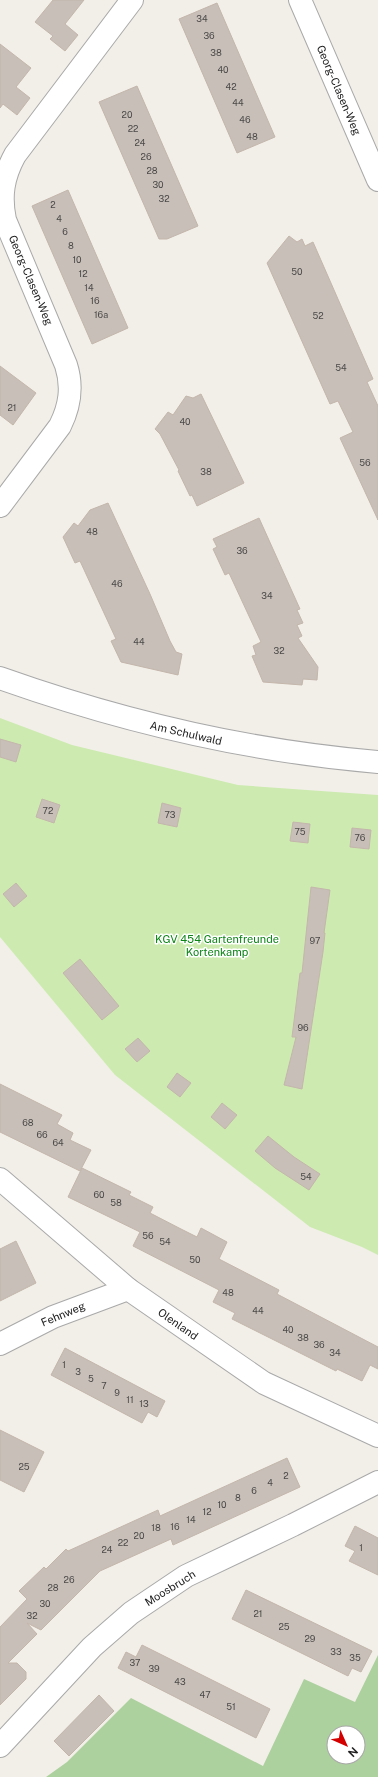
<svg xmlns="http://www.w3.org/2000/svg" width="378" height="1777" viewBox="0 0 378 1777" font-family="'Public Sans',sans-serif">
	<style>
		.grass { fill: #cdebb0 }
		.forest { fill: #add19e; fill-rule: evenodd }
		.building { fill: #c7bfb8; stroke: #c4b6ab }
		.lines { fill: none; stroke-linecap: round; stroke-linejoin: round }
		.minor-casing { stroke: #a9a9a9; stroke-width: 24 }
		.tertiary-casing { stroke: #a9a9a9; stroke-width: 24 }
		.minor { stroke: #fff; stroke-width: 22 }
		.tertiary { stroke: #fff; stroke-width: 22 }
		.labels { text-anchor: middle; stroke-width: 3; stroke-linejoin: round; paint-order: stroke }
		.number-label { font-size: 9px; fill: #4b4948 }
		.street-label { font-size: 11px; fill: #222; stroke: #fff }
		.park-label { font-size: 11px; fill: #0c8416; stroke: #fff }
	</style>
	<rect width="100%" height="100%" fill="#f2efe9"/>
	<!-- grass -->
	<path class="grass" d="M0,718l72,27 166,40 140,10v460l-16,-8 -52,-20 -195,-152 -115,-138z"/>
	<!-- forest -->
	<path class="forest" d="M378,1655v122h-332l21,-15 64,-64 132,68 41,-87 51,23zM334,1733h24v24h-24z"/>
	<!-- building -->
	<g class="building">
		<path d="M53,0h31l-19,24 13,11 -13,16 -15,-12 3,-3 -18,-14z"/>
		<path d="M217,3l58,134 -38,16 -58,-134z"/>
		<path d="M0,44l31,24 -15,19 14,11 -13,17 -14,-11 -3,4z"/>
		<path d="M137,86l61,140 -31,13h-8l-60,-137z"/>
		<path d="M68,190l60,138 -36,16 -60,-138z"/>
		<path d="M289,236l8,6 5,-3 3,7 8,-4 60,137 -6,3 11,24v114l-38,-82 13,-6 -15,-31 -8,3 -63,-141z"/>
		<path d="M0,366l36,27 -23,32 -13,-10z"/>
		<path d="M201,394l43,89 -47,23 -5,-11 -2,1 -12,-25 1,-1 -19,-36 -5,-5 13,-17 5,3 13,-19 7,2z"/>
		<path d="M108,503l42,91 20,47 6,11 6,2 -4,21 -57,-13 -10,-21 5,-2 -36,-78 -5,2 -12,-26 11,-14 4,3 12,-16z"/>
		<path d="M259,518l41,91 -3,1 6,13 -6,2 5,11 -4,2 20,29 -1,13 -14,-1 -1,6 -39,-3 -11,-26 4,-1 -3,-9 8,-4 -32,-69 -4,2 -12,-26 4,-2 -4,-8z"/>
		<path d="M0,739l21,6 -5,17 -16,-5z"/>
		<path d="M42,799l18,6 -6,18 -18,-6z"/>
		<path d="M162,803l19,5 -4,19 -19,-4z"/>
		<path d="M293,822l17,2 -2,19 -18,-2z"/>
		<path d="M352,828l19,2 -2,19 -19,-2z"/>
		<path d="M16,883l11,13 -13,11 -11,-13z"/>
		<path d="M311,887l19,3 -6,43h1l-2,19 -21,137 -18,-4 12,-48h-4l8,-64h2z"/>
		<path d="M80,959l39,47 -17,14 -39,-47z"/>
		<path d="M138,1038l12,13 -13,11 -12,-13z"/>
		<path d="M177,1073l14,10 -11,14 -13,-10z"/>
		<path d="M0,1084l62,31 -5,9 16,9 -3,7 21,10 -11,21 -80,-39z"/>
		<path d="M222,1103l15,12 -12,14 -14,-12z"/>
		<path d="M268,1136l26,21 26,17 -11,16 -34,-22 -20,-17z"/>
		<path d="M82,1168l49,24 -2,3 24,12 -3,6 31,16 16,8 4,-9 26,14 -8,17 60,31 -2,4 101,53v22l-8,-4 -8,16 -25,-12 -1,2 -104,-52 3,-6 -22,-11 6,-12 -86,-44 7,-14 -72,-35z"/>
		<path d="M16,1241l20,42 -36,18v-52z"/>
		<path d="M65,1348l100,53 -8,16 -9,-5 -6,11 -91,-48z"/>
		<path d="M0,1430l44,22 -20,40 -24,-12z"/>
		<path d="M287,1458l13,29 -127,58 -2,-6 -71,32 -59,59 -14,-7 10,11 -29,29h9l9,9v7l-26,26v-78l27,-28 -8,-8 25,-24 2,2 20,-20 2,2 90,-41 2,6z"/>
		<path d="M355,1526l23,12v37l-29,-14 6,-10 -10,-5z"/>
		<path d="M246,1590l126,61 -11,21 -9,-4 -4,8 -116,-57z"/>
		<path d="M142,1645l128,64 -14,29 -138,-70 8,-16 10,5z"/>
		<path d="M99,1695l15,16 -45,45 -15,-15z"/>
	</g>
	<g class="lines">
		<!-- minor casing -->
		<g class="minor-casing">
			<g id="minor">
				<path d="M300,0l78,180"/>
				<path d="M0,506l60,-80c10,-20 13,-39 6,-61l-61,-145c-5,-24 -2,-43 10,-65l117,-155"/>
				<path d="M0,1179l128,110 136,94 114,53"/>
				<path d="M0,1344l53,-27 75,-28"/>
				<path d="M0,1746l92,-99 39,-34 55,-37 107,-51 85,-43"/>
			</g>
		</g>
		<!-- tertiary casing -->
		<g class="tertiary-casing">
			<path id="tertiary" d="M0,678c124,44 247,73 378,84"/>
		</g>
		<!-- minor -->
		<use href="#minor" class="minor"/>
		<!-- tertiary -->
		<use href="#tertiary" class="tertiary"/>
	</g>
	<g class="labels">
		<!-- number labels -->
		<g class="number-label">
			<text x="202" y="22">34</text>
			<text x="209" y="39">36</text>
			<text x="216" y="56">38</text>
			<text x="223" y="73">40</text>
			<text x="231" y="90">42</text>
			<text x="238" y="106">44</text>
			<text x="127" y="118">20</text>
			<text x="245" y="123">46</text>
			<text x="133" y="132">22</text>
			<text x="252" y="140">48</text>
			<text x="140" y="146">24</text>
			<text x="146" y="160">26</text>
			<text x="152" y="174">28</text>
			<text x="158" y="188">30</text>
			<text x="164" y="202">32</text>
			<text x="53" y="208">2</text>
			<text x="59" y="222">4</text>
			<text x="65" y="235">6</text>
			<text x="71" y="249">8</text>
			<text x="77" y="263">10</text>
			<text x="297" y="275">50</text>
			<text x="83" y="277">12</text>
			<text x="89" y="291">14</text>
			<text x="95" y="304">16</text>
			<text x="101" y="318">16a</text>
			<text x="318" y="319">52</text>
			<text x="341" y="371">54</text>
			<text x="12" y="411">21</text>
			<text x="185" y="425">40</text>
			<text x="365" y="466">56</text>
			<text x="206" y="475">38</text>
			<text x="92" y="535">48</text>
			<text x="242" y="554">36</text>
			<text x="117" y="587">46</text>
			<text x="267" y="599">34</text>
			<text x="139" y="645">44</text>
			<text x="279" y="654">32</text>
			<text x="48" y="814">72</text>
			<text x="170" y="818">73</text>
			<text x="300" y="835">75</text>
			<text x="360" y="841">76</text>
			<text x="315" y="944">97</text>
			<text x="303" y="1031">96</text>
			<text x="28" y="1126">68</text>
			<text x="42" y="1138">66</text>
			<text x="58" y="1146">64</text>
			<text x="306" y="1180">54</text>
			<text x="99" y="1198">60</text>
			<text x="116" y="1206">58</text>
			<text x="148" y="1239">56</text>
			<text x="165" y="1245">54</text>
			<text x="195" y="1263">50</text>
			<text x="228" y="1296">48</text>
			<text x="258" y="1314">44</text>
			<text x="288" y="1333">40</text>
			<text x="303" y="1341">38</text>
			<text x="319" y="1348">36</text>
			<text x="335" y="1356">34</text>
			<text x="64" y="1368">1</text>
			<text x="78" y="1375">3</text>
			<text x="91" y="1382">5</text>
			<text x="104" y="1389">7</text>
			<text x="117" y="1396">9</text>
			<text x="130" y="1403">11</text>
			<text x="144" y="1407">13</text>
			<text x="24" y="1470">25</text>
			<text x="286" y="1479">2</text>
			<text x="270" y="1486">4</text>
			<text x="254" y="1494">6</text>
			<text x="238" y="1501">8</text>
			<text x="222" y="1508">10</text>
			<text x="207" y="1515">12</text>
			<text x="191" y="1523">14</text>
			<text x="175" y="1530">16</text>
			<text x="156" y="1531">18</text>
			<text x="139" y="1539">20</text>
			<text x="123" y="1546">22</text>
			<text x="361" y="1551">1</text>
			<text x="107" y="1553">24</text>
			<text x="69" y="1583">26</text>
			<text x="53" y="1591">28</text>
			<text x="45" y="1607">30</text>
			<text x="258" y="1617">21</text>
			<text x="32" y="1619">32</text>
			<text x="284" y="1630">25</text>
			<text x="310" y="1642">29</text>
			<text x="336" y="1655">33</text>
			<text x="355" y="1661">35</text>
			<text x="135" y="1666">37</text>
			<text x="154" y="1672">39</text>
			<text x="180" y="1685">43</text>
			<text x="205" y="1698">47</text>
			<text x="231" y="1710">51</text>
		</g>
		<!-- street labels -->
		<g class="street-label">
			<text transform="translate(339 90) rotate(67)" y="4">Georg-Clasen-Weg</text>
			<text transform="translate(31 280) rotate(67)" y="4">Georg-Clasen-Weg</text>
			<text transform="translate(186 733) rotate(13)" y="4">Am Schulwald</text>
			<text transform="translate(63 1314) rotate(-23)" y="4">Fehnweg</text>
			<text transform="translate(178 1324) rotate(35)" y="4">Olenland</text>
			<text transform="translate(170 1588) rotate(-32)" y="4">Moosbruch</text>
		</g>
		<!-- park labels -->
		<g class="park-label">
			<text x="217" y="943">KGV 454 Gartenfreunde<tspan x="217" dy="13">Kortenkamp</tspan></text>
		</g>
	</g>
	<!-- north arrow -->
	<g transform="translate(346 1745) rotate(135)"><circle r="19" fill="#ffffff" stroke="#a7a7a7"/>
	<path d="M0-3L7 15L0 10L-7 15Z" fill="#d40000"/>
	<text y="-6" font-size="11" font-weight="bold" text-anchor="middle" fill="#222222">N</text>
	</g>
</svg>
